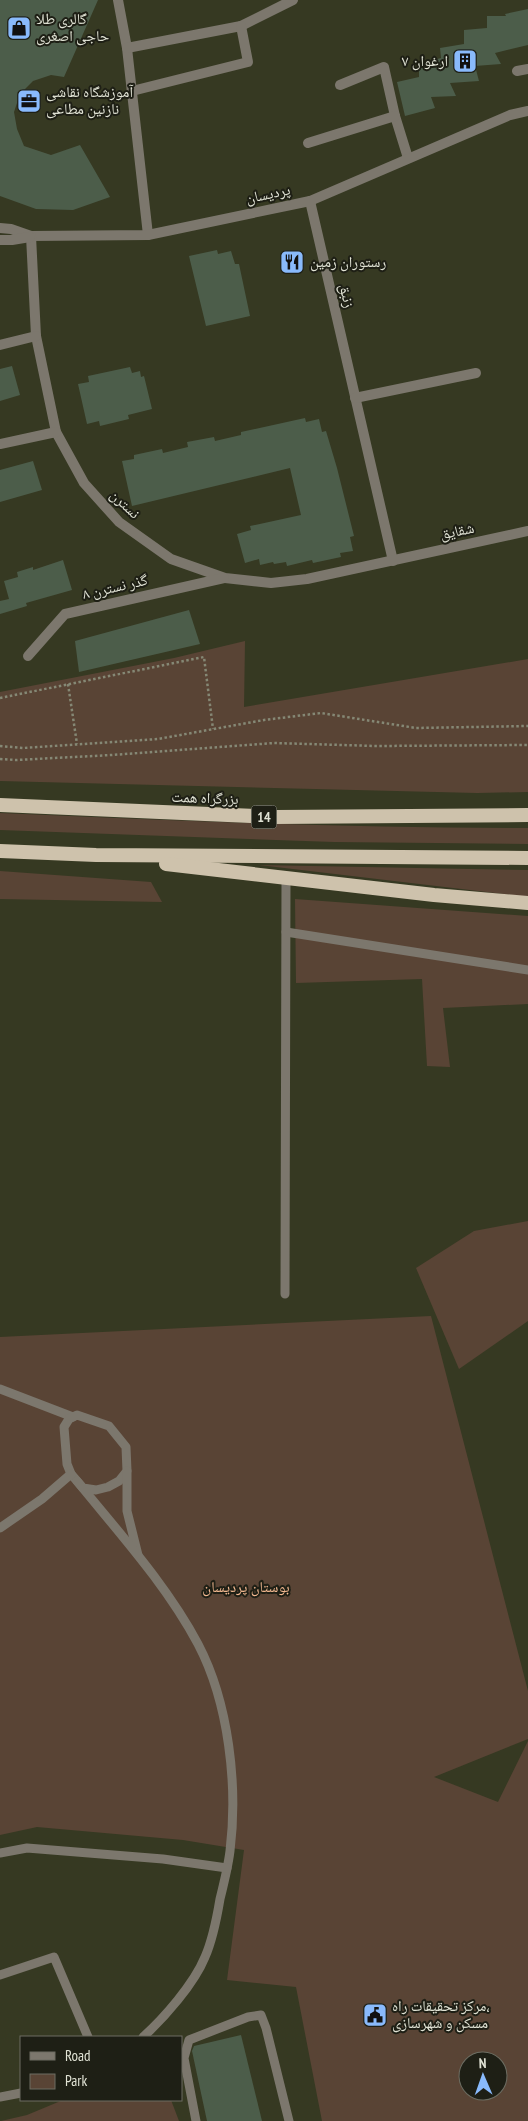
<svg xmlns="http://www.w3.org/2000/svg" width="528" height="2121" viewBox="0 0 528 2121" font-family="'PT Sans Narrow','Noto Naskh Arabic',sans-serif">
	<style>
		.green { fill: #594435; fill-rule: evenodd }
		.building { fill: #4c5d4a }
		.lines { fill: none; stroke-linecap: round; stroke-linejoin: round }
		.path { stroke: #858875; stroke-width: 2.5; stroke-dasharray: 2.5 2.5; stroke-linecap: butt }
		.service { stroke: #7c776d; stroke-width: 9 }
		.minor { stroke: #7c776d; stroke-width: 10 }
		.trunk { stroke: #cec2ac; stroke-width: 14 }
		.labels { text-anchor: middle; stroke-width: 4; stroke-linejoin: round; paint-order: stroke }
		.shield { fill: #1e1f15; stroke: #a6a89b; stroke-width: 1 }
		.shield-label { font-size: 14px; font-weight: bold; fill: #e1e3d5 }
		.poi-label { font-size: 15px; fill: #e1e3d5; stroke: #1e1f15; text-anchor: start }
		.street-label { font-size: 15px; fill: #e1e3d5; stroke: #1e1f15 }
		.park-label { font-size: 15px; fill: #f2b890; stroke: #1e1f15 }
	</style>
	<rect width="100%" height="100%" fill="#363922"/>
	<!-- green -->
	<g class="green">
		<path d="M245,641l-1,66 284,-48v133l-51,1 -477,-12v-89l174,-34z"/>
		<path d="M0,813c176,8 352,15 528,15v16l-194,-2 -334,-12z"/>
		<path d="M259,865l269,5v27z"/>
		<path d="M0,871l151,11 11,20 -162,-3z"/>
		<path d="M295,899l233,17v88l-85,4 7,59 -23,-1 -5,-87 -126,4z"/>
		<path d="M528,1221v100l-69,48 -43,-101 58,-37z"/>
		<path d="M431,1316l97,375v48l-94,38 64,25 30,-61v380h-206l-26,-134 -69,-7 17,-130 -61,-10 -146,-13 -37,8v-498zM468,2061h30v30h-30z"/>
		<path d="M63,2100h108l8,21h-178l26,-6z"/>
	</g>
	<!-- building -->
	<g class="building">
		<path d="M0,0h98l-34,77 -13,-2 -18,6 -13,13 -6,18 3,17 7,17 27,9 29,-10 30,52 -37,13 -37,-1 -36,-13z"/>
		<path d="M528,9v36l-33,8 6,11 -26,2 4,15 -29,2 6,13 -25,1 4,11 -30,8 -8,-34 22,-5v-13l22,-6 -1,-10 24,-4v-14l23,-2v-12h19l-1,-2z"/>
		<path d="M217,250l1,4 13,-3 4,13h4l11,52 -44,10 -17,-70z"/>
		<path d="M12,366l8,29 -20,6v-32z"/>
		<path d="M130,367l2,6 8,-2 1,6 3,-1 8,33 -24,6 1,4 -29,7 -1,-5 -12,3 -9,-40 11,-2 -1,-6z"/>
		<path d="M305,418l1,4 13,-3 3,13 4,-1 11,37 17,68 -4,1 3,14 -13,2 1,4 -28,6 -1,-3 -25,6 -1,-4 -12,2 -1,-2 -13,3 -1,-6 -14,4 -8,-29 14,-4 -1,-4 51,-11 -11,-47 -158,38 -10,-45 12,-2v-4l28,-6 1,4 25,-6 -1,-5 27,-5 1,4 26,-6v-3z"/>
		<path d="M33,461l9,29 -42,12v-32z"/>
		<path d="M63,560l9,30 -46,13 1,3 -27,8v-13l9,-2 -5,-18 14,-4 -1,-5 16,-5v3z"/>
		<path d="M189,610l11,34 -121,28 -4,-31z"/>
		<path d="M241,2035l21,86h-55l-15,-70 2,-5z"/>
	</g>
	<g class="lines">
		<!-- path -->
		<g class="path">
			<path d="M68,684l9,60"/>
			<path d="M0,698l204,-41 9,72"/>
			<path d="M0,746l23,2 135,-9 106,-19 57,-7 95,15 112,-2"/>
			<path d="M0,759l16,1 96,-5 162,-12 102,3 152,-1"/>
		</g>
		<!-- service -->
		<g class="service">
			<path d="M286,932l242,38"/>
			<path d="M285,1294l1,-416"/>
			<path d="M0,1389l73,28"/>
			<path d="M77,1415l32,11 17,21 1,24 -8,10 -11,6 -12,3 -13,-2 -12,-14 -4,-10 -3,-37 5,-8z"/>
			<path d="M127,1471v40l11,44"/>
			<path d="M77,1481c42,52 89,103 121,163 31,59 40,142 32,207 -2,16 -6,32 -10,48 -3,18 -7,40 -15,58 -11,27 -41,61 -62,80"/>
			<path d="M0,1528l42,-29 29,-25"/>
			<path d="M0,1853l27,-5 136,11 64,9"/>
			<path d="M0,1975l54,-18 34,80"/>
			<path d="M0,2097l21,-4"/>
			<path d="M196,2121l-12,-63 5,-18 59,-23 13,-2 5,13 23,93"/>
		</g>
		<!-- minor -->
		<g class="minor">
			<path d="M118,0l9,48 21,187"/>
			<path d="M127,48l114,-22 52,-26"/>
			<path d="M517,71l11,-2"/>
			<path d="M340,85l44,-18 11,49 13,42"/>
			<path d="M132,91l116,-29 -7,-36"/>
			<path d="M308,143l87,-27"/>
			<path d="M310,201l83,360"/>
			<path d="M0,228l11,1 20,7 117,-1 162,-34 200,-86 18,-4"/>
			<path d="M31,236l5,100 20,96 28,51 35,39 52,37 54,19 46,5 36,-4 221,-48"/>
			<path d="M0,240h12l18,-3"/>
			<path d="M0,345l36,-9"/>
			<path d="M355,398l121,-25"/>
			<path d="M0,444l56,-12"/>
			<path d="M28,656l37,-42 159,-36"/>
		</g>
		<!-- trunk -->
		<g class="trunk">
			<path d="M0,805l276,12 252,-2"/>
			<path d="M0,851l96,4 432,3"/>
			<path d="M166,864l268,31 94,8"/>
		</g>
	</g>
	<!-- icons -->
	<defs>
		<g id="shop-square" transform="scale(1.25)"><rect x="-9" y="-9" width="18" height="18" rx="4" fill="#89bafc" stroke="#1e1f15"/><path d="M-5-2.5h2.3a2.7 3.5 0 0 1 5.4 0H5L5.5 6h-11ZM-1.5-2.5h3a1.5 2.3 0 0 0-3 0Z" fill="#111"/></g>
		<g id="building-square" transform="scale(1.25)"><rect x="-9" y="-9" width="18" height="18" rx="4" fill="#89bafc" stroke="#1e1f15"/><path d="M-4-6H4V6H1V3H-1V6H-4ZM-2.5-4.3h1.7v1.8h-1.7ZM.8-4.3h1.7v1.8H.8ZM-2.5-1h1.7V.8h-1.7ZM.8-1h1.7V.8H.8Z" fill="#111"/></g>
		<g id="office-square" transform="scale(1.25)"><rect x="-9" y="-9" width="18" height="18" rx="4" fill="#89bafc" stroke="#1e1f15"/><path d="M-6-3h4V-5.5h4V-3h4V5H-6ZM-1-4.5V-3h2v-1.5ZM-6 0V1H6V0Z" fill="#111"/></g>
		<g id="restaurant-square" transform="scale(1.25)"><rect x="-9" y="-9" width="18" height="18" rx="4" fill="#89bafc" stroke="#1e1f15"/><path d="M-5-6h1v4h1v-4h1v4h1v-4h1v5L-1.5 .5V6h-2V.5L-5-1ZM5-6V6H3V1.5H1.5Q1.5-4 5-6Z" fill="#111"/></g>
		<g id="civic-square" transform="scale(1.25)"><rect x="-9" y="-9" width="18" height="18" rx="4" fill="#89bafc" stroke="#1e1f15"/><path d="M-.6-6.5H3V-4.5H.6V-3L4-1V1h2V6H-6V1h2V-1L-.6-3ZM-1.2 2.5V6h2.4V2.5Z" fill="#111"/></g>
	</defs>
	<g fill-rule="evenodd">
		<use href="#shop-square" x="19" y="28"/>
		<use href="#building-square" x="465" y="61"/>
		<use href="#office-square" x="29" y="101"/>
		<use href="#restaurant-square" x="292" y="262"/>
		<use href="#civic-square" x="375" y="2015"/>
	</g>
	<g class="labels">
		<!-- shield labels -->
		<rect class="shield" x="251.5" y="805.5" width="25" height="23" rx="4"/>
		<g class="shield-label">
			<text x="264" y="822">14</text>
		</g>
		<!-- poi labels -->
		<g class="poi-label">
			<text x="36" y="24">گالری طلا<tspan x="36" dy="17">حاجی اصغری</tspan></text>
			<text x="448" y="66" text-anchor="end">ارغوان ۷</text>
			<text x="46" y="97">آموزشگاه نقاشی<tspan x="46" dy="17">نازنین مطاعی</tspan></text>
			<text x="310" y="267">رستوران زمین</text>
			<text x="392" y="2011">مرکز تحقیقات راه،<tspan x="392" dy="17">مسکن و شهرسازی</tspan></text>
		</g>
		<!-- street labels -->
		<g class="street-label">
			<text transform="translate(268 194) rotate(-12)" y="5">پردیسان</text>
			<text transform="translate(347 296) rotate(78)" y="5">زنبق</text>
			<text transform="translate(125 504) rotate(44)" y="5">نسترن</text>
			<text transform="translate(457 531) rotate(-12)" y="5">شقایق</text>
			<text transform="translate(115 587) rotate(-13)" y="5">گذر نسترن ۸</text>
			<text transform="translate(205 798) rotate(2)" y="5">بزرگراه همت</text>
		</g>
		<!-- park labels -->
		<g class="park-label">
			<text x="246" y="1592">بوستان پردیسان</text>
		</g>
	</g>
	<!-- legend -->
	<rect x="20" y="2036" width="162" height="65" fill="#1e1f15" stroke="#6c6d62"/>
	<rect x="30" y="2052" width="25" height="8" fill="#7c776d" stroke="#6c6d62"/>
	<text x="65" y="2061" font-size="15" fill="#e1e3d5">Road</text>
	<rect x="30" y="2074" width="25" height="15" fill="#594435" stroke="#6c6d62"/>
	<text x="65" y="2086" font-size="15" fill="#e1e3d5">Park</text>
	<!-- north arrow -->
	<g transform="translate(483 2076) rotate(358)"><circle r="24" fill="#1e1f15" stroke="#6c6d62"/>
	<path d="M0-4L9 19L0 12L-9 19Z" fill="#89bafc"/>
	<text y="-8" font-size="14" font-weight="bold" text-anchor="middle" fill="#e1e3d5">N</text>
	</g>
</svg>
